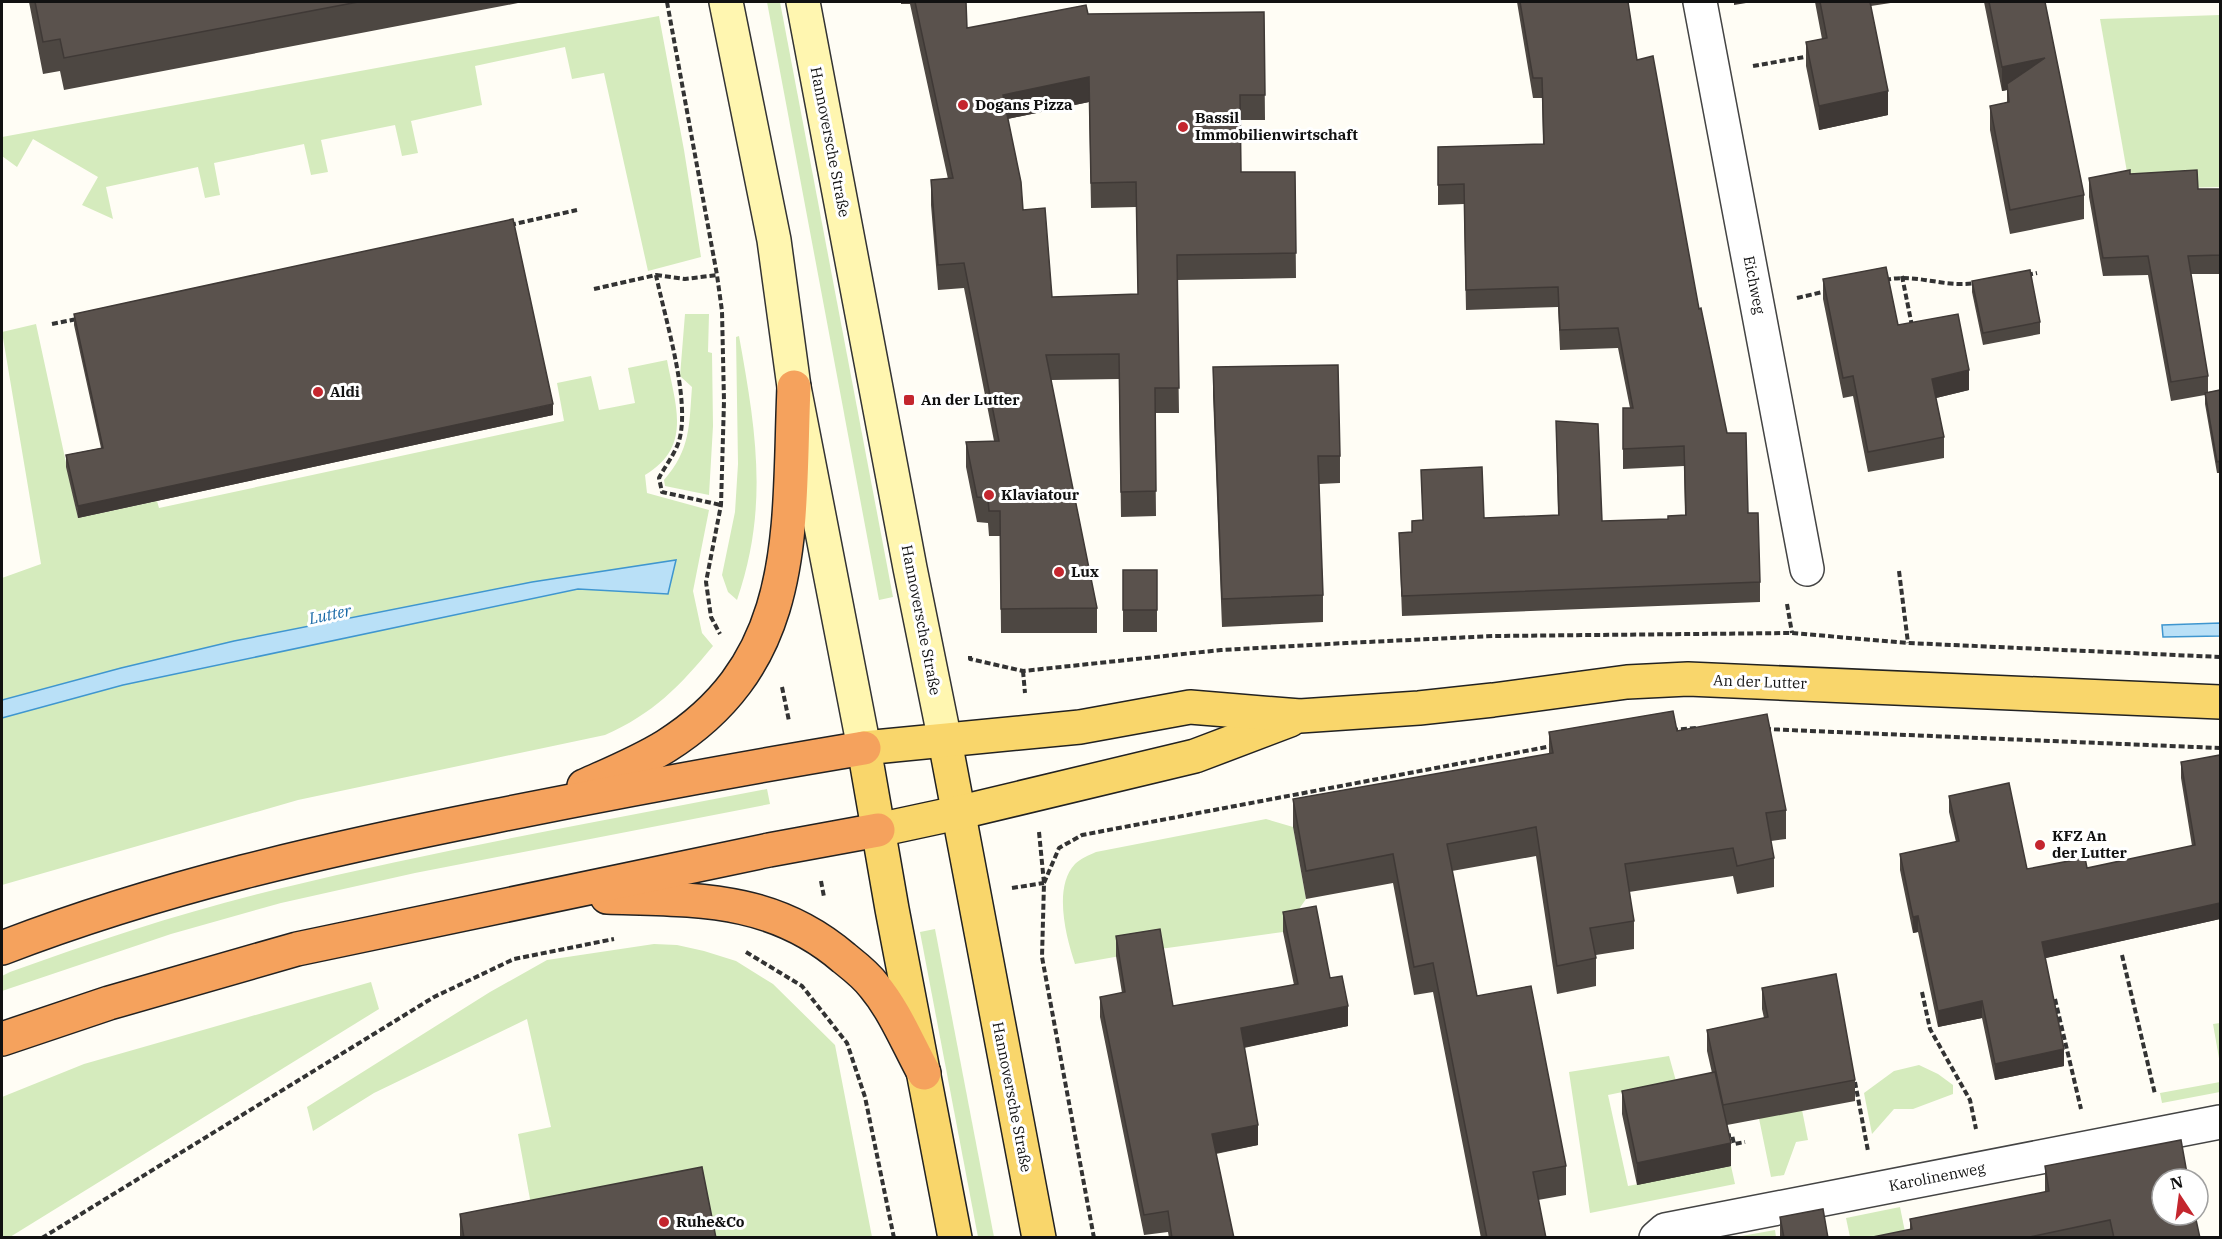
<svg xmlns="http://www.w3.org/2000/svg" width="2222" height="1239" viewBox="0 0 2222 1239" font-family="'IBM Plex Serif',serif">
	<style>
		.green { fill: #d5ebbd }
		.water { fill: #b9e0f7; stroke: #3f96cf; stroke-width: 1.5 }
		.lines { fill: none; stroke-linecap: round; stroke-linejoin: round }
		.street-casing { stroke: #444; stroke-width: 36 }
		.secondary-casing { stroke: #333; stroke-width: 36 }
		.primary-casing { stroke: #222; stroke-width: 36 }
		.highway-casing { stroke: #222; stroke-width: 36 }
		.path { stroke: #333; stroke-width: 4; stroke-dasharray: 6 3; stroke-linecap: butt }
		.street { stroke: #fff; stroke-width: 33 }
		.secondary { stroke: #fff6b0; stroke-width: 33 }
		.primary { stroke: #f9d66b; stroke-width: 33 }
		.highway { stroke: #f5a25d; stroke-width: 33 }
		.wall { fill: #4d4742; fill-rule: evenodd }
		.shaded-wall { fill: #3f3936 }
		.building { fill: #5a524d; stroke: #3f3936; stroke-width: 1.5; fill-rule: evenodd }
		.poi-dot { fill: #c4262e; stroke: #fff; stroke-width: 2 }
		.labels { text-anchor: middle; stroke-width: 6; stroke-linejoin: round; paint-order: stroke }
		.poi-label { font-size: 15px; font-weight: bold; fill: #111; stroke: #fff; text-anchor: start }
		.street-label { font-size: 15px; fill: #111; stroke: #fff }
		.water-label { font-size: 16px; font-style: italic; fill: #1768a6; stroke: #fff }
	</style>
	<rect width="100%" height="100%" fill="#fffdf5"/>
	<!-- green -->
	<g class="green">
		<path d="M767,2h13l113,595 -14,3z"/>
		<path d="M2220,15v172l-90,2 -30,-170z"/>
		<path d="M659,16l25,134 17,107 -53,14 -44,-198 -32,6 -7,-32 -90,19 7,39 -71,16 7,32 -16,3 -7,-31 -74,15 7,32 -17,3 -7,-31 -90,19 6,32 -15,3 -7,-31 -92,20 7,32 -31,-14 16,-28 -65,-38 -16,28 -15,-11v-19z"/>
		<path d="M685,314h24l-1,38 4,1 1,73 -4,69 -44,-9 -1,-6c27,-31 25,-55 28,-93l-12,-11z"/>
		<path d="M36,324l42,194 79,-17 2,7 405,-87 -7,-38 34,-7 8,34 36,-7 -7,-35 39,-8c8,44 26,87 -22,115l2,18 62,17 -16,81 9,42 11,13c-33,40 -60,68 -108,89l-307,65 -296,85v-307l39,-14 -39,-232z"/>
		<path d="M739,336c17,94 30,171 -2,264l-9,-8 -6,-17 13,-63 3,-48 -2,-127z"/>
		<path d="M767,789l3,15 -355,69 -134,30 -110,31 -169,57v-15l8,-4c88,-32 177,-61 268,-83 162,-40 326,-68 489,-100z"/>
		<path d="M1266,819l27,8 13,72 -23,33 -123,17 -85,15c-9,-27 -22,-77 0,-100 5,-5 14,-9 21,-12z"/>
		<path d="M935,929l59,308h-16l-58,-305z"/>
		<path d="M654,944l23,1 27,6 32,10 37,23 62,61 37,192h-335l-19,-103 33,-7 -24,-108 -153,74 -61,38 -6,-24 183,-115 57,-32z"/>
		<path d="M371,982l8,27 -369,228h-8v-140l82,-33z"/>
		<path d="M2220,1023v41l-7,-40z"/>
		<path d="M1669,1056l7,25 -68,14 20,91 103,-20 4,18 -145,29 -21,-141z"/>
		<path d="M1919,1065l19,9 15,11v9l-40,15h-19l-22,25 -8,-41 30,-22z"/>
		<path d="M2220,1082v10l-58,11 -2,-10z"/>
		<path d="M1755,1099l47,11 6,30 -12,2 -12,33 -13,2z"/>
		<path d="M1900,1207l6,30h-56l-4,-19z"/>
		<path d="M1775,1230l1,7h-40z"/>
	</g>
	<!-- water -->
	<g class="water">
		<path d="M676,560l-8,34 -90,-5 -455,96 -121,33v-18l119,-32 113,-27 298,-59z"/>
		<path d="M2220,623v13l-57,1 -1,-12z"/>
	</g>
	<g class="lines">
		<!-- street casing -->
		<g class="street-casing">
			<g id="street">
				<path d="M1700,2l107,567"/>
				<path d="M1656,1238l9,-8 555,-108"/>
			</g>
		</g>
		<!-- secondary casing -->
		<g class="secondary-casing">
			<g id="secondary">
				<path d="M726,2l48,238 20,147 70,361"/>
				<path d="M803,2l107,566 35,173"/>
			</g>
		</g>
		<!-- primary casing -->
		<g class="primary-casing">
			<g id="primary">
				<path d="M945,741l94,497"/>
				<path d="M878,830l79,-17 238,-57 95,-36"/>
				<path d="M955,1238l-63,-329 -28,-161 216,-21 110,-20 110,9 119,-8 74,-8 134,-18 61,-3 532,23"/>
			</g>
		</g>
		<!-- highway casing -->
		<g class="highway-casing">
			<g id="highway">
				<path d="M584,786c27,-12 56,-24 82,-40 136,-86 122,-218 128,-359"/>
				<path d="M607,897c88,3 165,-1 237,61 10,8 22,17 30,28 21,25 34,58 50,87"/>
				<path d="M2,948c158,-61 322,-98 488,-131 124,-25 249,-48 374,-69"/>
				<path d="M2,1039l107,-36 188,-54 472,-99 109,-20"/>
			</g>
		</g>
		<!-- path -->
		<g class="path">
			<path d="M667,2l50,273 5,36 2,90 -3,104 -15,77 5,35 9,17"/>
			<path d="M1753,66l57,-10"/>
			<path d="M510,225l67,-15"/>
			<path d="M656,275l29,4 32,-4"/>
			<path d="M2027,275l10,-2"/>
			<path d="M1902,276l10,50"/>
			<path d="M1885,280c33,-7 58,8 90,3"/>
			<path d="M594,289l62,-14c9,44 35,125 23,166 -4,13 -14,25 -20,37l3,14 59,13"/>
			<path d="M1797,298l30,-7"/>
			<path d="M52,324l25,-5"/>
			<path d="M1899,571l9,72"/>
			<path d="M1787,604l5,29"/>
			<path d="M970,656v3l53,12 198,-21 125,-7 148,-7 298,-3 116,10 312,14"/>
			<path d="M1023,671l2,22"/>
			<path d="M782,687l7,34"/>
			<path d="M1765,729l455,19"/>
			<path d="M1672,730l25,-2"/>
			<path d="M1039,832l5,51 -2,74 52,281"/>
			<path d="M821,881l3,16"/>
			<path d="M1044,883l15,-35 23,-13 470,-89"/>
			<path d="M1012,888l32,-5"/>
			<path d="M746,952l56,34 45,57 18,54 29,141"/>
			<path d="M2122,955l33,139"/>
			<path d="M1922,992l8,37 40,71 6,29"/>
			<path d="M2055,999l26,110"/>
			<path d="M1855,1082l13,69"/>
			<path d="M1725,1136l7,-1 2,9 11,-2"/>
			<path d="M42,1238l392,-241 80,-38 100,-20"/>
		</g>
		<!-- street -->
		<use href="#street" class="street"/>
		<!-- secondary -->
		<use href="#secondary" class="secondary"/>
		<!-- primary -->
		<use href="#primary" class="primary"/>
		<!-- highway -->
		<use href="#highway" class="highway"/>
	</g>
	<!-- wall -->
	<g class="wall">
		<path d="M29,2h494l-459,88 -4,-19 -17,3z"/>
		<path d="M901,2h65l1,26 121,-14 176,-2 1,108h-25l1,52h54l1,106 -119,2 2,133h-24l1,103 -35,1 -2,-138 -68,1 46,228v25h-96l-1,-97h-11l-1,-13 -11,-1 -11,-55v-25l28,-1 -30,-153 -26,2 -7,-85v-25l17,-1 -38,-175h-9zM1089,102l2,106 45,-1 2,87 -86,3 -29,-87 -16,-91z"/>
		<path d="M1517,2h111l9,58 62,249 28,124 21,80 12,69v20l-358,14 -3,-83 13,-1v-11l11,-1 -2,-50 63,48 74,-3 -2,-94 46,100 66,-2 17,-4 -1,-49 -61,3v-61h7l-12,-60 -58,2 -2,-43 -92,3 -2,-106 -26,1v-58l105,-3 -1,-46h-9z"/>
		<path d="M1815,2h82l-26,4 17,109 -69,15 -13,-64v-24l16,-3z"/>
		<path d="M1984,2h61l39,193v24l-74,15 -20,-104v-24l17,-3v-13l-5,1z"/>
		<path d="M2130,174l68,15h22v85h-29l17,102v16l12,-2v83h-3l-12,-69v-9l-34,6 -23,-126 -45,1 -14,-79v-19z"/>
		<path d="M1823,279l75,46 71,65 -33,8 8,39v21l-76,14 -15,-76 -10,2 -20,-99z"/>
		<path d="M1972,281l68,41v12l-57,11 -11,-53z"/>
		<path d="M74,314l479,101 -475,103 -12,-51v-12l35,-7 -27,-123z"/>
		<path d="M1213,367l127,89v27l-21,1 4,111v27l-101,5 -9,-232z"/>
		<rect x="1123" y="570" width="34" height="62"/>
		<path d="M1677,731l109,79v29l-15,2 3,17v29l-37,7 -4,-18 -104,16 5,29v28l-38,6v31l-39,8 -21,-138 -84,15 25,125 89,170v29l-28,5 8,38h-65l-48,-246 -19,3 -21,-112 -87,16 -13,-72v-28l256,-45v-22z"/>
		<path d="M2220,755v164l-175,39 19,108 -69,14 -13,-62 -44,9 -20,-95 -5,1 -13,-63v-16l56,-12 -7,-30v-16l78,73 60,-1 105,-22 -11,-68v-16z"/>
		<path d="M1283,912l47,66 18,48 -104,22 14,97 -42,9 18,84h-65l-1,-6 -24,3 -44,-218v-20l22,-4 -6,-37v-20l57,70 121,-21 -11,-53z"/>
		<path d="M1762,988l93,92v21l-128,24 4,41 -94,19 -15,-71v-23l90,-18 -5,-22v-21l57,-12 -2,-9z"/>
		<path d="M2045,1166l155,72h-332l42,-8v-11l135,-27z"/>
		<path d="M460,1214l256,24h-256z"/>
		<path d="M1780,1217l48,21h-48z"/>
	</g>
	<!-- shaded-wall -->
	<g class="shaded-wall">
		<path d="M1734,2h18l-18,3z"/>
		<path d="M2045,58l-38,26v6l-5,1v-24z"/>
		<path d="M1089,77v25l-86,18v-25z"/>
		<path d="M1888,91v24l-69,15v-24z"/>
		<path d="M1969,370v20l-37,9v-20z"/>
		<path d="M553,404v11l-475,103v-12z"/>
		<path d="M2220,903v16l-178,40v-17z"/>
		<path d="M1918,916v16l-5,1v-16z"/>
		<path d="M1982,1001v17l-44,9v-16z"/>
		<path d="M1348,1006v20l-107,22v-20z"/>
		<path d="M2064,1049v17l-69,14v-16z"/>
		<path d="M1258,1125v20l-46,9v-20z"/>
		<path d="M1731,1143v23l-94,19v-22z"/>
	</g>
	<!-- building -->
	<g class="building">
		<path d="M35,2h323l-294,56 -4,-19 -17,3z"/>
		<path d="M915,2h51l1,26 119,-23 2,9 176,-2 1,83h-25l1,77h54l1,81 -119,2 2,133h-24l1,103 -35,1 -2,-138 -73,1 51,253 -96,1 -1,-98h-11l-1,-13 -11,-1 -11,-55 33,-1 -35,-178 -26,2 -7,-85 22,-2zM1089,77l2,106 45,-1 2,112 -86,3 -7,-89 -22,2 -2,-28 -18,-87z"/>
		<path d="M1520,2h108l9,58 16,-4 46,253 2,-1 26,125h19l2,80h10l2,69 -358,14 -3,-63 13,-1v-11l11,-1 -2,-50 61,-3 2,51 75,-3 -3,-94 42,3 4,97 66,-2v-3l18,-1 -2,-69 -61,3v-41h10l-15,-80 -58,2 -2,-43 -92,3 -2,-106 -26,1v-38l106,-3 -2,-66h-9z"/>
		<path d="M1820,2h50l18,89 -69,15 -13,-64 21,-4z"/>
		<path d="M1989,2h56l39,193 -74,15 -20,-104 19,-4 -2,-18 38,-26 -43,9z"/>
		<path d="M2130,170v4l67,-4 1,19h22v66l-32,1 20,120 -37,6 -23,-126 -45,2 -14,-80z"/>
		<path d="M513,219l40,185 -475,102 -12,-51 37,-7 -29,-134z"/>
		<path d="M1886,267l12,58 60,-11 11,56 -37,9 12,58 -76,15 -15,-76 -10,2 -20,-99z"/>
		<path d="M2030,270l10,52 -57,11 -11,-52z"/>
		<path d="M1338,365l2,91h-22l5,139 -101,4 -9,-232z"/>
		<path d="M2220,390v71l-3,1 -12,-69z"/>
		<rect x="1123" y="570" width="34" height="40"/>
		<path d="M1673,711l4,20 90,-17 19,96 -20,3 8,45 -37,8 -4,-18 -108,16 9,57 -44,7 6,30 -39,8 -21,-139 -89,17 30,152 54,-10 35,180 -33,6 13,66h-59l-54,-275 -19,4 -21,-113 -87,17 -13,-72 260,-46 -4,-21z"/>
		<path d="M2220,755v148l-178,39 22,107 -69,15 -13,-63 -44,10 -20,-95 -5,1 -13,-63 59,-13 -10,-45 60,-13 18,86 58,-11 2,10 108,-23 -14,-83z"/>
		<path d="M1316,906l14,72 12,-2 6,30 -107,22 17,97 -46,9 22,104h-62l-4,-27 -24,4 -44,-218 25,-5 -9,-56 44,-7 13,77 125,-22 -15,-72z"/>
		<path d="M1836,974l19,106 -132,25 -16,-75 61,-13 -6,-29z"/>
		<path d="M1715,1072l16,71 -94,20 -15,-72z"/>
		<path d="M2181,1140l7,39h-26v36h33l5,23h-86l-4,-18 -85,18h-157l44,-9 -2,-10 139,-28 -4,-25z"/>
		<path d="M702,1167l14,71h-252l-4,-24z"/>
		<path d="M1823,1209l5,29h-44l-4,-21z"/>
	</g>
	<!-- markers -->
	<g class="poi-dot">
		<circle cx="963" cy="105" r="6"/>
		<circle cx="1183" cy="127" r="6"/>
		<circle cx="318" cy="392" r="6"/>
		<rect x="903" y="394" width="12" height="12" rx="3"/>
		<circle cx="989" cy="495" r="6"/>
		<circle cx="1059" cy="572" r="6"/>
		<circle cx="2040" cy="845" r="6"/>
		<circle cx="664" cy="1222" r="6"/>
	</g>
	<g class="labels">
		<!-- poi labels -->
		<g class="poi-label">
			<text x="975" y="110">Dogans Pizza</text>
			<text x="1195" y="123">Bassil<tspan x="1195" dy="17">Immobilienwirtschaft</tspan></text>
			<text x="330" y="397">Aldi</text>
			<text x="921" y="405">An der Lutter</text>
			<text x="1001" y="500">Klaviatour</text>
			<text x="1071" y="577">Lux</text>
			<text x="2052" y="841">KFZ An<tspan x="2052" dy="17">der Lutter</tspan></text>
			<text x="676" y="1227">Ruhe&amp;Co</text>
		</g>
		<!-- street labels -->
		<g class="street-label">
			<text transform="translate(830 142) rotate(79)" y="5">Hannoversche Straße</text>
			<text transform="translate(1754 285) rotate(79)" y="5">Eichweg</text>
			<text transform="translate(921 620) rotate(79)" y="5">Hannoversche Straße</text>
			<text transform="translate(1760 682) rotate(2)" y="5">An der Lutter</text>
			<text transform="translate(1012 1097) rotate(79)" y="5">Hannoversche Straße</text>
			<text transform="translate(1937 1177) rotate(-11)" y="5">Karolinenweg</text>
		</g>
		<!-- water labels -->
		<g class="water-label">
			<text transform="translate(330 614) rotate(-12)" y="6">Lutter</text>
		</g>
	</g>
	<!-- border -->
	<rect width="2222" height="1239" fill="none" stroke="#111111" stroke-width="6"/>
	<!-- north arrow -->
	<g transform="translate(2180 1197) rotate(347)"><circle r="28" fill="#ffffff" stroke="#a0a0a0" stroke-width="1.5"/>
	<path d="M0-4.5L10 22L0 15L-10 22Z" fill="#c4262e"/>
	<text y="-9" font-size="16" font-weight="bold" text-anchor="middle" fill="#111111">N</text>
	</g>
</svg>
